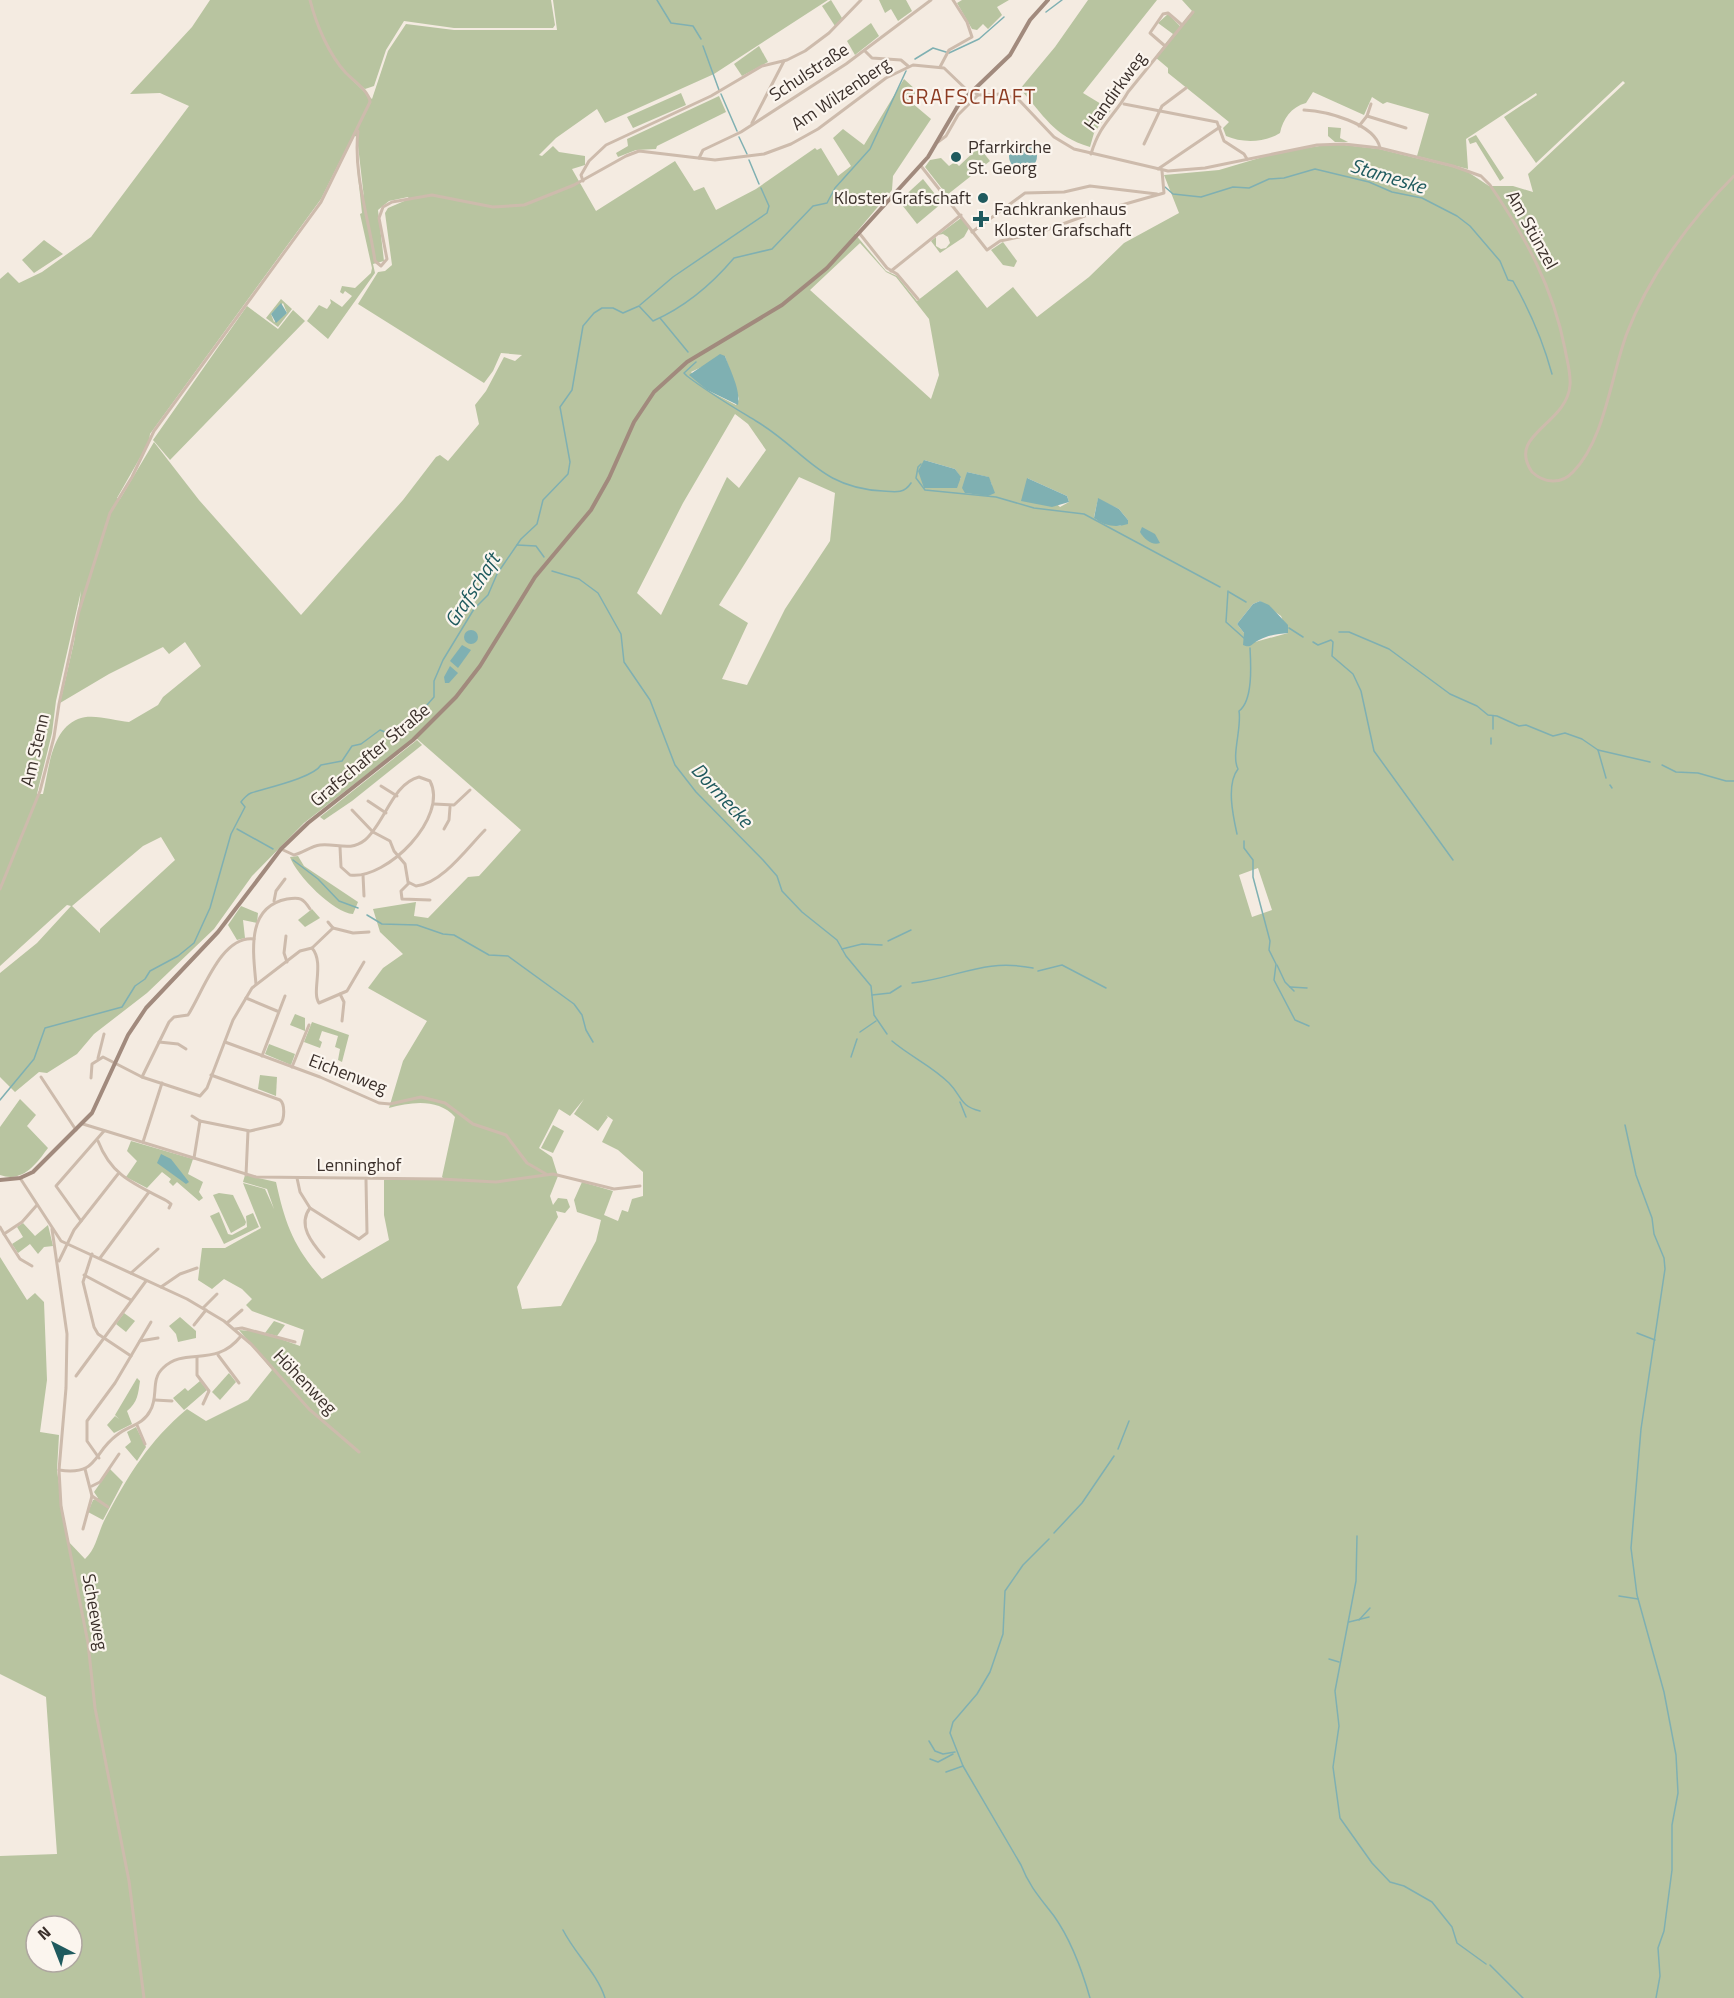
<svg xmlns="http://www.w3.org/2000/svg" width="1734" height="1998" viewBox="0 0 1734 1998" font-family="'Titillium Web',sans-serif">
	<style>
		.green { fill: #b8c4a0; fill-rule: evenodd }
		.water { fill: #7fb0b2 }
		.lines { fill: none; stroke-linecap: round; stroke-linejoin: round }
		.stream { stroke: #7fb0b2; stroke-width: 1.5 }
		.street { stroke: #cdbbac; stroke-width: 3 }
		.secondary { stroke: #a18a7d; stroke-width: 4 }
		.poi-dot { fill: #1f5a5e; stroke: #fbf5ee; stroke-width: 2 }
		.labels { text-anchor: middle; stroke-width: 4.5; stroke-linejoin: round; paint-order: stroke }
		.street-label { font-size: 18px; fill: #3b302b; stroke: #fbf5ee }
		.poi-label { font-size: 18px; fill: #3b302b; stroke: #fbf5ee; text-anchor: start }
		.water-label { font-size: 20px; font-style: italic; fill: #1f5a5e; stroke: #fbf5ee }
		.quarter-label { font-size: 21px; letter-spacing: 1.5px; fill: #8c3b22; stroke: #fbf5ee }
	</style>
	<rect width="100%" height="100%" fill="#f4ebe1"/>
	<!-- green -->
	<g class="green">
		<path d="M210,0h341l4,25 -2,3h-99l-50,-7 -18,29 -12,36 -9,3 -18,-14 25,24 16,-48 18,-27 48,6h103l-4,-30h275l-114,74 -109,49 -8,-14 -41,29 -17,17 3,1 11,-10 6,6 26,4v9l-13,4 24,42 79,-50 19,30 10,-4 12,23 40,-21 59,-41 2,2 4,-2 17,28 13,-10 -18,-28 10,-9 21,16 40,-66 12,11 -4,13 19,16 -38,57 -1,14 -37,44 31,37 11,5 20,25 40,-31 30,38 26,-21 24,30 52,-40 35,-34 55,-30 -15,-38 55,-5 61,-18 46,-7h18l35,4 74,18 15,5 21,14h24l20,6 -5,-18 97,-91 -2,-2 -87,82 -32,-46 33,-22 -1,-2 -70,46 2,30 -51,-13 12,-42 -42,-12 -4,2 -11,-7 -8,18 -51,-23 -7,11c-15,4 -23,16 -26,30 -16,10 -38,10 -54,3l-3,-8 6,-6 -61,-49v-5l-13,-11 18,-23 -15,-11 10,-9 12,12 12,-15 -10,-11h552v1998h-1734v-142l57,-2 -11,-157 -46,-23v-417l27,43 8,-7 9,9 3,78 -7,52 19,3 -2,35 10,70 18,19c12,-11 13,-28 21,-42 23,-43 43,-76 81,-108l19,12 42,-21 24,-30 -33,-40 22,2 39,14 4,-16 -52,-19 -6,-6 6,-6 -10,-10 -18,-10 -12,10 -14,-9 4,-32h23l36,-20 -18,-45 22,6 9,20 -7,-20 -24,-7 2,-7 31,7c9,41 17,64 46,97l67,-39 -5,-25v-35l60,-1 -2,-2 13,-60c-17,-19 -44,-15 -66,-9l14,-47 24,-40 -59,-33 15,-20 20,-14 -23,-22 -7,-23 43,-7 -2,14 14,2 40,-41 11,-1 42,-46 -106,-93 -111,86 -52,53 -38,53 -67,64 -53,41 -17,20 -30,19 -8,-1 -24,20 -15,-15v-104l37,-30 34,-37 -4,-1 -67,61v-687l8,-7 11,11 23,-11 49,-35 98,-131 -29,-13 -30,1 62,-67zM353,135l4,2 7,61 -7,-31 5,46 -2,1 12,54 -1,5 -16,15 -13,-2 -2,6 3,2 2,-3 7,5 -10,11 -12,-8 1,4 -4,6 -8,-4 -12,16 21,18 47,-66 -2,-9 11,-3 -6,-51 11,-9 19,-4 1,2 -21,9 -3,5 7,52 -7,6 -7,1 -20,32 126,79 9,-12 8,-18 21,2 -7,6 -11,-4 -18,34 -11,14 4,19 -31,37 -8,-6 -4,2 -33,43 -102,115 -102,-115 -45,-58 -34,57 -3,-1 32,-56 1,-8 171,-235zM860,243l26,29 10,5 33,42 10,56 -8,24 -121,-109zM725,356l14,43 -3,6 -29,-15 -16,-18zM735,414l13,10 18,26 -27,38 -12,-11 -66,138 -24,-22 46,-90zM924,460l31,9 6,9 -10,9 -24,1zM967,472l21,5 4,8 -12,9 -15,-1zM799,477l36,16 -5,48 -45,68 -38,76 -25,-6 26,-56 -29,-18zM1027,478l40,18 2,6 -9,5zM1098,499l21,10 9,11 -8,6 -23,-6 -3,-3zM81,591l-7,51 -14,61 49,-29 54,-27 6,7 16,-12 16,24 -38,31 -5,8 -29,17c-15,-1 -36,-9 -51,-3 -27,11 -29,50 -35,75h-6l15,-61 4,-32zM1260,601l21,15 7,17 -33,9 -10,-1 -1,-8 -7,-9 16,-20zM161,837l14,23 -75,69v4l-28,-27 71,-60zM1258,868l14,42 -20,7 -13,-42zM584,1099l-10,15 24,17 10,-14 -2,-2 7,5 -11,22 16,8 25,22v24l-11,3 -4,13 -6,-2 -4,11 -14,-6 9,-24 -31,-9 -8,18 3,12 24,8 -5,21 -35,65 -39,3 -5,-22 41,-70 -2,-6 9,2 5,-6 -3,-8 -9,-1 -5,7 -3,-9 8,-20 -6,-19 -13,-9 20,-39 11,7zM36,1926h36v36h-36z"/>
		<path d="M831,0l11,18 -7,8 -13,-20z"/>
		<path d="M879,0h27l6,11 -14,10 -7,-12 -6,4z"/>
		<path d="M962,0h47l-12,7 5,8 -14,14 -5,-5 -6,6 -5,-1 -15,-26z"/>
		<path d="M1088,0h69l-74,93 28,17 -17,23 -4,14c-37,-11 -46,-32 -70,-58l35,-42z"/>
		<path d="M871,23l8,13 -24,19 -8,-14z"/>
		<path d="M759,46l9,16 -26,14 -8,-12z"/>
		<path d="M681,93l5,12 -53,23 -6,-11z"/>
		<path d="M719,96l7,16 -69,34 -1,3 -20,1 -18,7 -2,-4 12,-7 -1,-7z"/>
		<path d="M1328,127l13,1 -1,10 8,4h-13l-7,-6z"/>
		<path d="M1476,135l28,43 -4,3 -24,-39 -6,2 -2,-5z"/>
		<path d="M979,147l11,14 -43,34 -22,-28 5,-7 11,-2 8,8 6,-4 4,4z"/>
		<path d="M923,179l19,24 -25,21 -18,-23z"/>
		<path d="M961,218l8,10 -5,9 -24,16 -9,-12 5,-4v9l5,3 5,-1 4,-5 -2,-6 -5,-3 -5,1z"/>
		<path d="M44,240l19,14 -29,19 -12,-13z"/>
		<path d="M1003,242l14,19 -3,6 -11,-2 -12,-15z"/>
		<path d="M281,299l11,10 -14,18 -12,-9zM283,303l4,10 -13,9 -3,-8z"/>
		<path d="M247,306l31,23 15,-19 12,11 -135,139 -17,-20z"/>
		<path d="M417,740l5,5 -70,56 -28,19 -4,-3z"/>
		<path d="M298,856l6,10 54,36 -5,12c-19,-1 -57,-39 -63,-57z"/>
		<path d="M241,906l17,7 -1,10 -14,-3 2,18 -8,2 -9,-15z"/>
		<path d="M312,909l8,9 -15,9 -7,-7z"/>
		<path d="M295,1014l10,4v13l-15,-6z"/>
		<path d="M312,1022l37,13 -7,27 -4,-2 2,-11 -5,-2 3,-11 -16,-5 -3,9 3,2 -2,6 -16,-6z"/>
		<path d="M269,1044l26,10 -4,11 -26,-11z"/>
		<path d="M260,1075l17,2 -1,19 -18,-7z"/>
		<path d="M20,1099l16,16 -9,11 21,22c-12,16 -25,35 -48,27v-48z"/>
		<path d="M553,1125l11,6 -11,22 -12,-5z"/>
		<path d="M131,1141l62,18 -5,15 15,8 -4,10 4,6 -4,3 -22,-19 -4,4 -4,-4 2,-3 -9,-7 -15,16 -21,-11 11,-16 -10,-10z"/>
		<path d="M219,1193l14,2 13,27 -1,3 -14,8 -18,-38z"/>
		<path d="M219,1212l9,22 4,1 15,-8 -1,-11 7,-3 6,14 -35,17 -14,-28z"/>
		<path d="M23,1223l12,13 13,-11 5,21 -9,1 -6,7 -8,-10 -12,9 -6,-9 11,-7 -6,-10z"/>
		<path d="M124,1313l11,8 -9,11 -10,-8z"/>
		<path d="M180,1317l16,14v7l-18,4 -2,-8 -7,-8z"/>
		<path d="M274,1321l11,4 -8,11 -12,-3z"/>
		<path d="M229,1373l7,9 -16,18 -8,-8z"/>
		<path d="M137,1378l3,3c-2,13 -2,21 -13,30l5,13 -18,9 -7,-8 8,-9 4,3 -4,-4z"/>
		<path d="M200,1381l7,9 -23,20 -11,-12 12,-10 3,3z"/>
		<path d="M136,1427l10,20 -9,14 -12,-14 6,-5 -4,-10z"/>
		<path d="M110,1469l13,13 -20,38 -15,-8 5,-12 5,-2 -4,-6z"/>
	</g>
	<!-- water -->
	<g class="water">
		<circle cx="1023" cy="156" r="14"/>
		<path d="M281,303l6,10 -11,10 -5,-9z"/>
		<path d="M720,354l5,2c5,14 16,34 13,49l-31,-15 -18,-15z"/>
		<path d="M924,460l31,9 6,8 -4,11h-33l-6,-17z"/>
		<path d="M967,472l22,5 6,16 -7,3 -23,-3 -3,-5z"/>
		<path d="M1027,478l40,18 2,6 -17,5 -31,-6z"/>
		<path d="M1098,498l21,11 9,11v4c-12,4 -24,2 -34,-6z"/>
		<path d="M1142,527l13,7 5,9c-8,3 -16,-4 -20,-11z"/>
		<path d="M1260,601l9,4 19,20v8c-10,1 -20,2 -29,7 -7,3 -8,9 -16,5l1,-12 -7,-9 16,-20z"/>
		<circle cx="471" cy="637" r="7"/>
		<path d="M462,645l9,5 -13,18 -8,-7z"/>
		<path d="M450,666l8,7 -9,10h-4l-1,-6z"/>
		<path d="M161,1154l10,5 18,23 -3,2 -29,-21z"/>
	</g>
	<g class="lines">
		<!-- stream -->
		<g class="stream">
			<path d="M657,0l14,23 22,3 8,13"/>
			<path d="M1046,12l16,-12"/>
			<path d="M703,46l16,44"/>
			<path d="M915,59l18,-11 16,5 30,-14 25,-22"/>
			<path d="M721,94l16,37"/>
			<path d="M739,137l8,17"/>
			<path d="M749,160l10,24"/>
			<path d="M1165,187l8,7 28,3 32,-10 16,1 20,-9 15,-1 31,-9 54,13 23,10 30,6 35,18 13,10 30,35 8,19 5,1c17,30 30,60 39,93"/>
			<path d="M640,305l33,-28 94,-64 2,-7 -8,-18"/>
			<path d="M660,318l28,34"/>
			<path d="M696,362l-12,11 3,3c22,17 46,31 69,45 49,29 63,67 127,70 12,1 21,3 28,-8"/>
			<path d="M921,464l-3,3 -2,11 9,12 71,7 38,11 50,6 136,73"/>
			<path d="M517,545l19,1 8,11"/>
			<path d="M552,571l27,8 19,14 23,41 3,28 26,38 25,65 21,27 67,68 14,16 5,15 20,21 35,28 9,16 25,30 3,29 13,19"/>
			<path d="M1228,591l-2,31 19,17"/>
			<path d="M1229,592l17,10"/>
			<path d="M1289,628l14,9"/>
			<path d="M1339,632h10l40,17 61,45 27,12 11,9 9,1 22,10 7,-1 27,11 12,-3 17,6 16,11 52,12"/>
			<path d="M1313,642l5,3 13,-5 2,2 -1,14 21,18 8,17 13,60 79,109"/>
			<path d="M1493,729v-13"/>
			<path d="M1491,744v-6"/>
			<path d="M1598,750l8,28"/>
			<path d="M1662,765l14,7 22,1 28,8h8"/>
			<path d="M1610,785l2,3"/>
			<path d="M237,829l36,20"/>
			<path d="M1237,834c-4,-18 -11,-50 1,-65 -7,-13 4,-41 1,-58 14,-10 12,-46 11,-63"/>
			<path d="M1244,841v7l9,12v17l17,64 -1,9 7,14 -2,16 21,40 14,6"/>
			<path d="M293,860l25,19 21,22 19,7"/>
			<path d="M367,915l15,9 35,1 26,9 11,1 35,20 19,1 66,48 8,11 4,15 7,12"/>
			<path d="M888,941l23,-11"/>
			<path d="M842,949l20,-5 20,1"/>
			<path d="M1277,965l8,17 9,9"/>
			<path d="M1038,971l24,-6 44,23"/>
			<path d="M912,983c46,-5 71,-25 121,-15"/>
			<path d="M1290,987l17,1"/>
			<path d="M872,995l18,-2 11,-7"/>
			<path d="M860,1032l16,-11"/>
			<path d="M892,1041c19,16 40,25 57,42 13,13 10,23 31,28"/>
			<path d="M851,1057l6,-18"/>
			<path d="M0,1100l34,-41 11,-31 77,-21 13,-21 10,-7 5,-8 28,-15 16,-13 16,-35 21,-74 14,-27 -4,-5c2,-3 7,-8 10,-9 15,-5 62,-15 70,-28l21,-4 10,-15 9,-2 19,-14 15,6 10,-6 29,-33v-16l9,-21 31,-51 14,-14 9,-21 24,-35 16,-15 6,-24 25,-26 2,-12 -10,-55 12,-17 11,-64 11,-13 8,-5h11l10,5 16,-7 14,15c32,-14 59,-37 81,-63l38,-9 41,-43 14,-3 8,-15 35,-39 36,-78"/>
			<path d="M960,1102l6,15"/>
			<path d="M1625,1125l11,50 16,43 2,16 10,24 1,11 -24,160 -10,119 6,47 27,97 12,63 2,38 -6,32v45l-8,61 -6,17 2,28 -4,22"/>
			<path d="M1637,1333l18,7"/>
			<path d="M1118,1449l11,-28"/>
			<path d="M1054,1533l28,-30 32,-47"/>
			<path d="M1357,1536l-1,45 -21,110 4,35 -6,41 7,51 32,45 18,19 14,4 28,16 20,25 5,16 29,21"/>
			<path d="M1049,1539l-26,26 -18,26 -2,43 -13,38 -13,22 -24,28 -3,11 13,33 58,99c8,21 20,34 33,51 17,24 28,54 36,82"/>
			<path d="M1619,1596l19,3"/>
			<path d="M1359,1620l11,-12"/>
			<path d="M1349,1622l20,-5"/>
			<path d="M1329,1659l10,3"/>
			<path d="M929,1741l6,10 8,3 12,-2"/>
			<path d="M930,1759l8,3 15,-8"/>
			<path d="M946,1772l17,-6"/>
			<path d="M563,1930c12,24 34,43 42,68"/>
			<path d="M1490,1965l33,33"/>
		</g>
		<!-- street -->
		<g class="street">
			<path d="M1165,46l-15,-13 13,-19 5,-1 14,12"/>
			<path d="M865,51l7,7 29,2 7,6"/>
			<path d="M940,67l9,-17 23,-13 -5,-15 -14,-22"/>
			<path d="M973,91l5,4 24,-1 17,6 35,37 20,12 94,22 37,-3 112,-23 27,-1 36,4 73,18 28,10 9,9c35,51 63,102 75,164 2,12 6,24 5,36 -3,40 -64,49 -38,87 12,11 29,13 41,0 32,-32 38,-97 54,-139 22,-57 64,-114 107,-157"/>
			<path d="M1124,104l93,18 7,19 20,13 3,5"/>
			<path d="M1304,110c21,1 71,13 76,38"/>
			<path d="M1367,116l39,12"/>
			<path d="M752,123l32,-62"/>
			<path d="M1359,126l8,-10 4,-12"/>
			<path d="M358,131c-5,43 11,88 17,130l6,5 6,-7 -8,-41 4,-11 9,-5 40,-7 61,12 31,-2 50,-20 52,-29 13,-5 76,9 49,-6 27,-10 27,-15 68,-51 27,-13 31,3 25,24"/>
			<path d="M938,142l8,-6 12,-21 20,-20"/>
			<path d="M1144,144l18,-38 24,-18"/>
			<path d="M1091,154c9,-31 23,-37 37,-62l65,-80"/>
			<path d="M699,158l4,-8 38,-18 105,-68 85,-64"/>
			<path d="M921,166l66,84 13,-9 38,-8 52,-19 74,-21 -2,-22"/>
			<path d="M1158,169l62,-42"/>
			<path d="M583,181l-2,-6 8,-14 17,-16 105,-49 51,-30 25,-6 18,-9 24,-18 32,-33"/>
			<path d="M972,232l53,-39 39,-1 26,-6 67,8"/>
			<path d="M860,234l27,34 10,6 21,25"/>
			<path d="M891,271l70,-56"/>
			<path d="M381,786l16,10"/>
			<path d="M368,801l18,12"/>
			<path d="M434,804l20,1 16,-15"/>
			<path d="M352,810l21,22 17,9 4,10 11,13 3,18 8,4c26,-2 52,-39 69,-56"/>
			<path d="M444,829l5,-9 1,-13"/>
			<path d="M281,849l13,6c9,-2 17,-9 26,-10 16,-2 30,7 45,-5 20,-17 27,-56 54,-63l11,4c19,36 -43,99 -80,94l-9,-8 -1,-20"/>
			<path d="M363,875l1,21"/>
			<path d="M409,883l-8,8 1,8 28,1"/>
			<path d="M0,889l40,-98 14,-54 5,-33 20,-93 31,-98 22,-36 22,-46 167,-229 49,-100c-1,-11 -16,-21 -24,-29 -17,-18 -30,-49 -36,-73"/>
			<path d="M274,901l2,-10 9,-12"/>
			<path d="M328,922l5,6"/>
			<path d="M286,936l-2,17 3,9"/>
			<path d="M312,948c13,15 -1,44 7,55l28,-12 17,-29"/>
			<path d="M256,984c-3,-33 -10,-77 31,-85 13,-2 16,-1 23,10"/>
			<path d="M340,994l4,8 -2,19"/>
			<path d="M246,998l31,13"/>
			<path d="M159,1042l19,2 8,5"/>
			<path d="M225,1042l95,35 59,26 11,1 31,-7 24,6 28,21 33,11 21,28 19,11"/>
			<path d="M262,1056l23,-60"/>
			<path d="M98,1058l6,-24"/>
			<path d="M292,1067l17,-42"/>
			<path d="M41,1077l35,53"/>
			<path d="M142,1077l27,-55 5,-5 14,-2c15,-23 33,-80 66,-76"/>
			<path d="M91,1078l1,-14 11,-7 39,20 58,19 7,-8 26,-68 19,-32 48,-37 12,-3 21,-20 20,5 16,-1"/>
			<path d="M192,1116l8,5"/>
			<path d="M83,1124l173,53 185,2 55,3 57,-8 61,15 26,-3"/>
			<path d="M98,1141c14,36 37,43 69,60l4,3 -2,4"/>
			<path d="M143,1142l19,-59"/>
			<path d="M194,1158l6,-37 50,10 30,-7c5,-5 5,-20 0,-24l-69,-25"/>
			<path d="M246,1175l2,-44"/>
			<path d="M20,1178l41,63 126,58 37,22 27,23 58,65 50,43"/>
			<path d="M297,1178l3,14 10,16 49,31 8,-6 -1,-53"/>
			<path d="M310,1208c-13,17 2,35 14,49"/>
			<path d="M81,1221l-25,-35 48,-55"/>
			<path d="M0,1227l4,7 18,-12 15,-17"/>
			<path d="M52,1229l15,105 -1,54 -7,82 2,36 27,137 7,65 34,173 15,117"/>
			<path d="M4,1234l16,25 12,7"/>
			<path d="M92,1254l-9,28 11,45 4,7 33,22"/>
			<path d="M100,1258l49,-66"/>
			<path d="M59,1261l15,-31 44,-56"/>
			<path d="M131,1273l27,-24"/>
			<path d="M84,1275l47,25"/>
			<path d="M161,1287l19,-13 17,-6"/>
			<path d="M203,1308l14,-14"/>
			<path d="M227,1323l15,-13"/>
			<path d="M194,1325l12,-15"/>
			<path d="M235,1329l7,-1 53,14"/>
			<path d="M140,1341l18,-3"/>
			<path d="M218,1355l21,28"/>
			<path d="M197,1357v18l12,16 -6,13"/>
			<path d="M76,1376l70,-95"/>
			<path d="M155,1400l17,1"/>
			<path d="M137,1425l8,19"/>
			<path d="M99,1458l-12,-17v-20l28,-38 36,-61"/>
			<path d="M59,1470c40,6 33,-17 58,-35 11,-9 26,-10 33,-24 9,-14 0,-31 13,-43 22,-22 52,1 78,-32"/>
			<path d="M92,1486l8,-4 19,-28"/>
			<path d="M92,1496l16,11"/>
			<path d="M83,1529l9,-33 -7,-27"/>
		</g>
		<!-- secondary -->
		<path class="secondary" d="M0,1180l20,-2 13,-6 59,-59 36,-78 18,-27 72,-76 63,-83 27,-26 105,-83 43,-43 24,-31 55,-89 56,-67 18,-32 25,-56 20,-30 33,-30 95,-57 45,-37 101,-111 31,-53 51,-49 20,-35 18,-20"/>
	</g>
	<!-- markers -->
	<g class="poi-dot">
		<circle cx="956" cy="157" r="6"/>
		<circle cx="983" cy="198" r="6"/>
		<path d="M978 210h6v6h6v6h-6v6h-6v-6h-6v-6h6z"/>
	</g>
	<g class="labels">
		<!-- street labels -->
		<g class="street-label">
			<text transform="translate(809 72) rotate(-33)" y="6">Schulstraße</text>
			<text transform="translate(1115 91) rotate(-54)" y="6">Handirkweg</text>
			<text transform="translate(841 94) rotate(-34)" y="6">Am Wilzenberg</text>
			<text transform="translate(1532 230) rotate(61)" y="6">Am Stünzel</text>
			<text transform="translate(35 750) rotate(-77)" y="6">Am Stenn</text>
			<text transform="translate(370 755) rotate(-40)" y="6">Grafschafter Straße</text>
			<text transform="translate(348 1074) rotate(21)" y="6">Eichenweg</text>
			<text x="359" y="1171">Lenninghof</text>
			<text transform="translate(305 1382) rotate(46)" y="6">Höhenweg</text>
			<text transform="translate(95 1612) rotate(80)" y="6">Scheeweg</text>
		</g>
		<!-- poi labels -->
		<g class="poi-label">
			<text x="968" y="153">Pfarrkirche<tspan x="968" dy="21">St. Georg</tspan></text>
			<text x="971" y="204" text-anchor="end">Kloster Grafschaft</text>
			<text x="994" y="215">Fachkrankenhaus<tspan x="994" dy="21">Kloster Grafschaft</tspan></text>
		</g>
		<!-- water labels -->
		<g class="water-label">
			<text transform="translate(1388 176) rotate(17)" y="7">Stameske</text>
			<text transform="translate(472 590) rotate(-57)" y="7">Grafschaft</text>
			<text transform="translate(722 795) rotate(47)" y="7">Dormecke</text>
		</g>
		<!-- quarter labels -->
		<g class="quarter-label">
			<text x="969" y="104">GRAFSCHAFT</text>
		</g>
	</g>
	<!-- north arrow -->
	<g transform="translate(54 1944) rotate(318)"><circle r="28" fill="#fbf5ee" stroke="#aea6a0" stroke-width="1.5"/>
	<path d="M0-4.5L10 22L0 15L-10 22Z" fill="#1f5a5e"/>
	<text y="-9" font-size="16" font-weight="bold" text-anchor="middle" fill="#3b302b">N</text>
	</g>
</svg>
